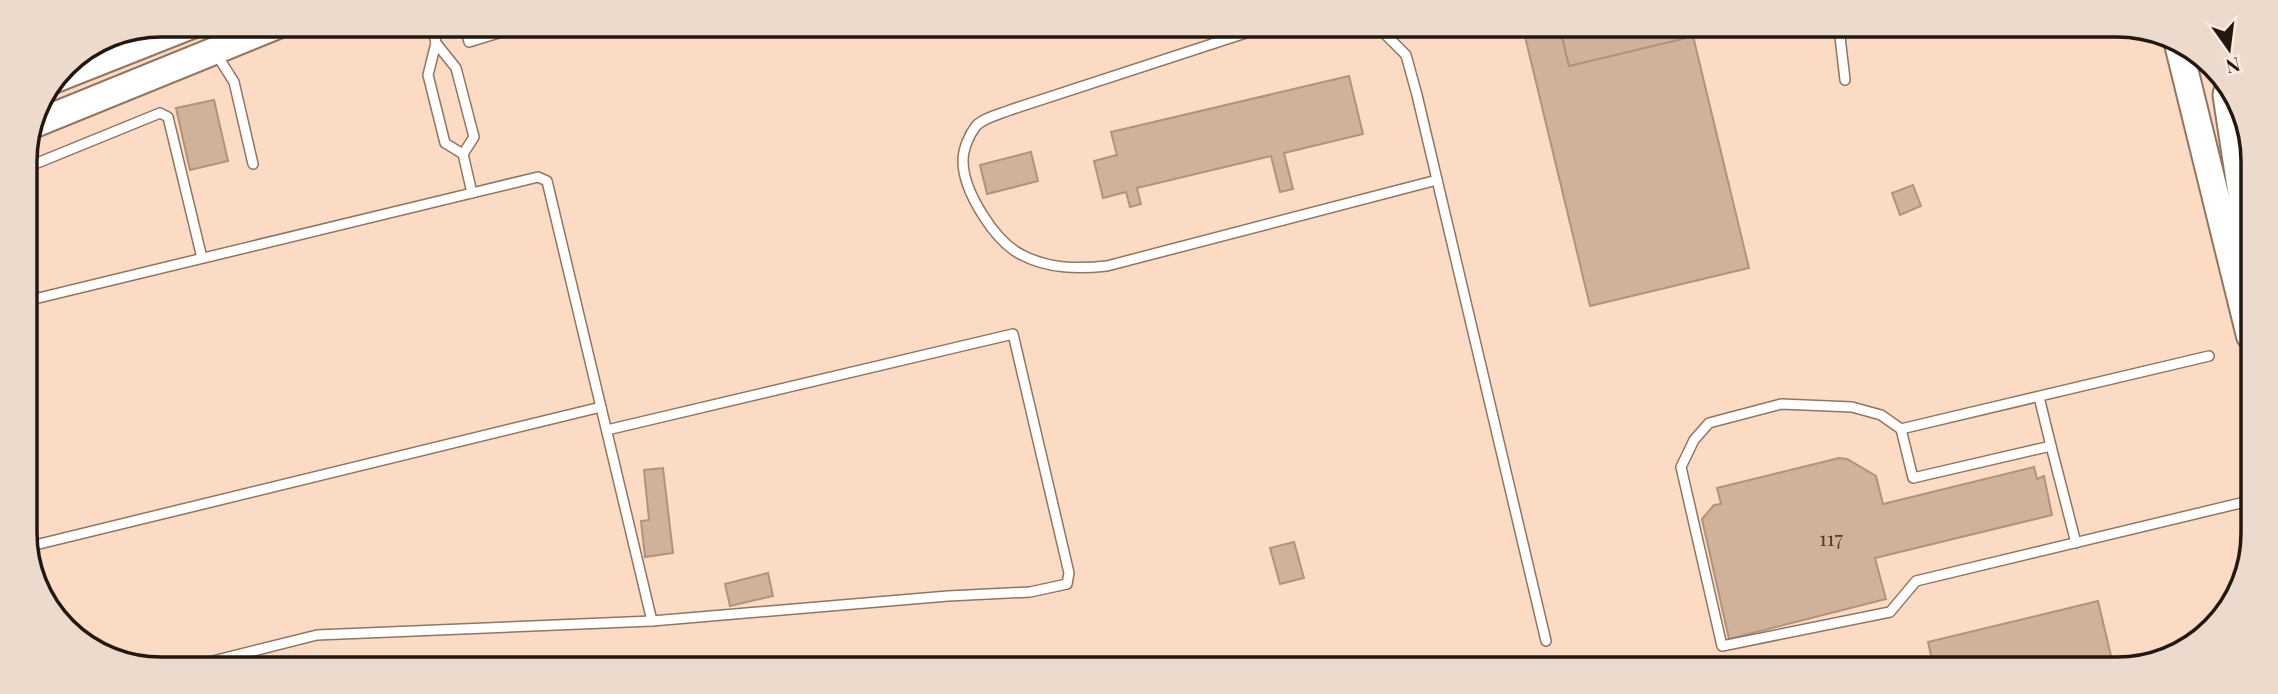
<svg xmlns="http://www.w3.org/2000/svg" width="2278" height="694" viewBox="0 0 2278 694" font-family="'Playfair Display',serif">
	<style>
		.building { fill: #d0b29b; stroke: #b0937d; stroke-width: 2 }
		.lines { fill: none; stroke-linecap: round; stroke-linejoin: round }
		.service-casing { stroke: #917560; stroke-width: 12 }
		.secondary-casing { stroke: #917560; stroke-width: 30 }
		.motorway-casing { stroke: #917560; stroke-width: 37 }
		.service { stroke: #fff; stroke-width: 9 }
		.secondary { stroke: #fff; stroke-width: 26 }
		.motorway { stroke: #fff; stroke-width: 33 }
		.labels { text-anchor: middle; stroke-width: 5; stroke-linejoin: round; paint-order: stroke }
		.number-label { font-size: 21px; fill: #4e3e33 }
		.rim { fill: none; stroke: #231810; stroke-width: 3.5 }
	</style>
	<rect width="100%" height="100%" fill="#fbdbc4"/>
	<!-- building -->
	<g class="building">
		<path d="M1523,28h37l9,38 124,-30 56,232 -159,38z"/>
		<path d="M1560,28h168l-159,38z"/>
		<path d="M1885,28l38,1 -36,8z"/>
		<path d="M1349,76l14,58 -79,19 9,36 -13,3 -9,-36 -134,32 4,16 -11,3 -4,-15 -23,6 -9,-37 23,-6 -6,-23z"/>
		<path d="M214,100l14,61 -38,9 -14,-62z"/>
		<path d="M1031,152l7,29 -51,13 -7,-29z"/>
		<path d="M1913,185l8,21 -21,9 -8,-22z"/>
		<path d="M1839,458l8,1 29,17 7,28 151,-37 3,12 7,-3 8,39 -177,43 11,41 -157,40 -27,-120 12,-14 7,-1 -4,-16z"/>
		<path d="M663,468l10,85 -28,4 -4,-36 8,-1 -5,-50z"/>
		<path d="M1294,542l10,36 -24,6 -10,-36z"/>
		<path d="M768,573l5,23 -43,10 -5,-22z"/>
		<path d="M2098,601l14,59 -29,7v2h-149l-6,-27z"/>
	</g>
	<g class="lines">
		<!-- service casing -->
		<g class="service-casing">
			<g id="service">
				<path d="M432,25l4,18 -8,32 17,68 18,11 9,39 66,-16 9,4 105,440 296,-25 82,-4 37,-8 2,-11 -56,-239 -406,96"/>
				<path d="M465,25l4,17 56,-17"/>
				<path d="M1264,27l-254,83c-10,4 -27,8 -34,16 -7,9 -13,23 -13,35 0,30 32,81 59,94 27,14 56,14 85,11l330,-86"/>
				<path d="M1378,27l28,28 11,40 129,546"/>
				<path d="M1839,28l6,52"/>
				<path d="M436,43l20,25 18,69 -11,17"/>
				<path d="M215,52l19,30 19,82"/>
				<path d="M25,168l135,-55 8,4 34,141"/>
				<path d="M26,301l446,-108"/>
				<path d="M2209,356l-308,73 -20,-14 -29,-8 -71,-3 -72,19 -15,17 -13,27 41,179 168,-34 26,-31 333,-80"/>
				<path d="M2039,397l12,49"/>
				<path d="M1901,429l12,49 138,-32 25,97"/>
				<path d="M27,547l574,-140"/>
				<path d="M197,665l120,-30 335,-14"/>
			</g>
		</g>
		<!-- secondary casing -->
		<g class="secondary-casing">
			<g id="secondary">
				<path d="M2178,44l72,292"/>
				<path d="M53,80l139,-55"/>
				<path d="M32,125l246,-100"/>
			</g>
		</g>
		<!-- motorway casing -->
		<g class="motorway-casing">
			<path id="motorway" d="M2230,95l21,137"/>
		</g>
		<!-- service -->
		<use href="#service" class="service"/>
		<!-- secondary -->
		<use href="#secondary" class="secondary"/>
		<!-- motorway -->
		<use href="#motorway" class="motorway"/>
	</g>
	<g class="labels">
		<!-- number labels -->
		<g class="number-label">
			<text x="1831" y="546">117</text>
		</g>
	</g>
	<!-- crop -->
	<path d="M0 0H2278V694H0ZM161 37H2117A124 124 0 0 1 2241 161V533A124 124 0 0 1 2117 657H161A124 124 0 0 1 37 533V161A124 124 0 0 1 161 37Z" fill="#ecdacd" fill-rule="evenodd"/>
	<path class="rim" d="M161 37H2117A124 124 0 0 1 2241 161V533A124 124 0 0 1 2117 657H161A124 124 0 0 1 37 533V161A124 124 0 0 1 161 37Z"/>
	<!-- north arrow -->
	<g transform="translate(2229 49) rotate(166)" stroke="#feebdd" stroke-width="5" paint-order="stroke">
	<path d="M0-5L12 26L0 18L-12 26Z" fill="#231810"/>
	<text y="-10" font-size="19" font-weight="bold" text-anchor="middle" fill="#231810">N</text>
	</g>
</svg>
